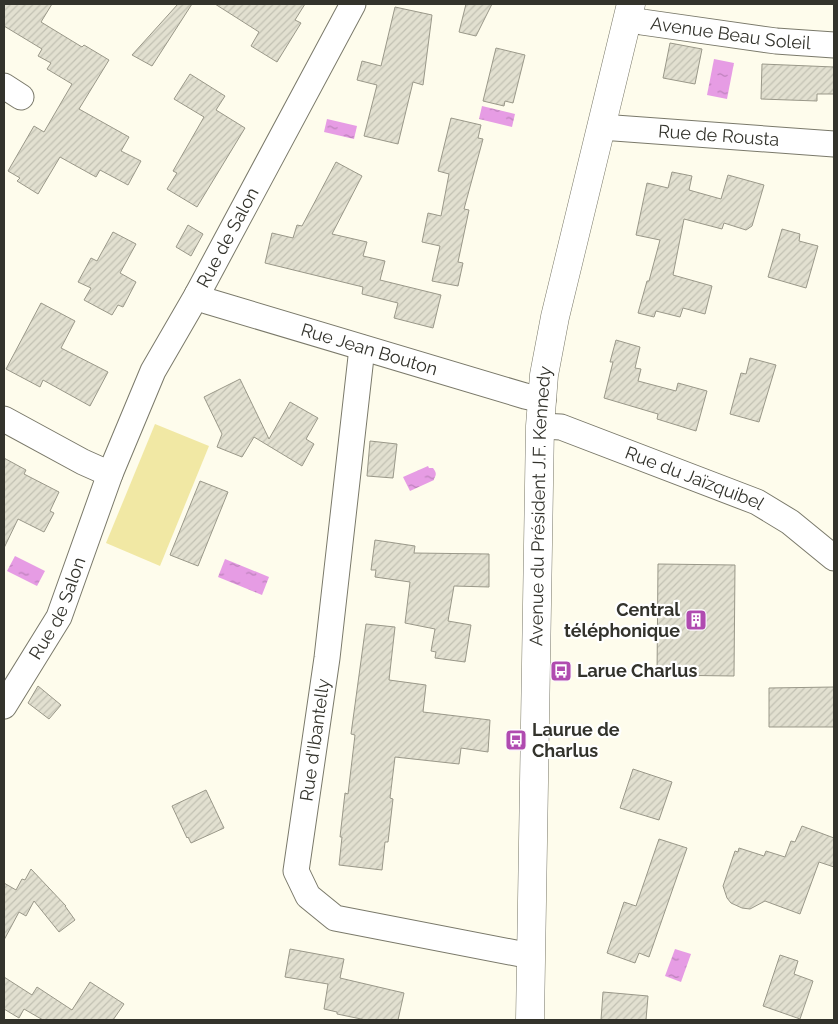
<svg xmlns="http://www.w3.org/2000/svg" width="838" height="1024" viewBox="0 0 838 1024" font-family="Raleway,sans-serif">
	<style>
		.pitch { fill: #f1e8a4 }
		.water { fill: url(#water-ripples) }
		.building { fill: url(#building-hatch); stroke: #9a9889 }
		.lines { fill: none; stroke-linecap: round; stroke-linejoin: round }
		.minor-casing { stroke: #7a796a; stroke-width: 27 }
		.tertiary-casing { stroke: #7a796a; stroke-width: 29 }
		.minor { stroke: #fff; stroke-width: 25 }
		.tertiary { stroke: #fff; stroke-width: 28 }
		.labels { text-anchor: middle; stroke-width: 4.5; stroke-linejoin: round; paint-order: stroke }
		.street-label { font-size: 18px; fill: #33332c; stroke: #fff }
		.poi-label { font-size: 18px; font-weight: bold; fill: #33332c; stroke: #fff; text-anchor: start }
	</style>
	<defs>
		<pattern id="water-ripples" width="26" height="14" patternUnits="userSpaceOnUse" patternTransform="scale(1.25)"><rect width="26" height="14" fill="#e69ce4"/><path d="M2 4q2-2 4 0t4 0M15 11q2-2 4 0t4 0" fill="none" stroke="#bb80b9"/></pattern>
		<pattern id="building-hatch" width="6" height="6" patternUnits="userSpaceOnUse" patternTransform="scale(1.25)"><rect width="6" height="6" fill="#e2e0d0"/><path d="M-1 1l2-2M0 6l6-6M5 7l2-2" fill="none" stroke="#c2c1b3"/></pattern>
	</defs>
	<rect width="100%" height="100%" fill="#fefcec"/>
	<!-- pitch -->
	<path class="pitch" d="M155,424l54,22 -49,120 -54,-23z"/>
	<!-- water -->
	<g class="water">
		<path d="M714,59l20,4 -7,36 -20,-4z"/>
		<path d="M482,106l33,8 -3,13 -33,-8z"/>
		<path d="M327,119l30,7 -3,13 -30,-7z"/>
		<path d="M428,466l1,2h4c3,4 4,6 1,11v1l-24,11 -7,-14z"/>
		<path d="M15,556l30,15 -8,15 -30,-15z"/>
		<path d="M225,559l44,18 -7,18 -44,-18z"/>
		<path d="M675,949l16,5 -10,28 -16,-6z"/>
	</g>
	<!-- building -->
	<g class="building">
		<path d="M4,4h48l-11,18 41,25 2,-2 25,15 -30,49 50,28 -8,14 20,10 -13,24 -28,-15 -4,7 -36,-20 -22,37 -21,-13 3,-3 -12,-7 26,-45 10,6 28,-48 -25,-15 4,-6 -13,-7 4,-7 -38,-23z"/>
		<path d="M178,4h14l-40,62 -20,-11z"/>
		<path d="M215,4h90l-10,16 6,3 -24,39 -26,-16 8,-14z"/>
		<path d="M466,4h26l-16,32 -17,-4z"/>
		<path d="M395,7l37,8 -9,70 -10,-3 -15,62 -34,-8 13,-51 -20,-5 5,-19 19,5z"/>
		<path d="M670,43l32,6 -7,35 -32,-6z"/>
		<path d="M496,48l29,7 -12,48 -8,-2 -1,5 -21,-5z"/>
		<path d="M762,64l72,3v27h-17v7l-56,-2z"/>
		<path d="M190,74l35,22 -9,14 29,18 -48,79 -30,-18 10,-16 -4,-2 31,-54 -30,-18z"/>
		<path d="M451,118l30,7 -3,13 5,1 -19,70 5,1 -11,52 5,1 -5,23 -26,-5 8,-35 -18,-4 6,-29 13,3 8,-42 -11,-3z"/>
		<path d="M336,162l26,14 -30,58 35,8 -4,14 22,5 -5,19 61,15 -8,33 -39,-10 4,-15 -36,-9 1,-7 -98,-24 7,-30 21,5 4,-13 5,1z"/>
		<path d="M672,172l20,4 -3,14 32,9 7,-24 36,10 -12,41 -6,4 -22,-7 -2,6 -38,-10 -11,56 39,11 -7,28 -22,-6 -3,9 -24,-6 -2,6 -16,-4 9,-32h2l11,-41 -24,-5 11,-52 21,5z"/>
		<path d="M188,225l15,9 -12,22 -15,-9z"/>
		<path d="M782,229l18,5 -1,7 19,5 -12,42 -38,-11z"/>
		<path d="M113,232l23,12 -16,29 16,9 -13,25 -5,-2 -6,10 -28,-15 7,-12 -13,-6 13,-24 6,3z"/>
		<path d="M41,303l34,18 -14,27 47,24 -18,34 -47,-26 -3,7 -34,-18z"/>
		<path d="M616,340l24,7 -5,21 6,1 -3,12 38,10 2,-8 29,8 -11,40 -39,-12 1,-5 -54,-16 9,-36h-3z"/>
		<path d="M750,358l26,7 -17,57 -29,-8 11,-41 5,1z"/>
		<path d="M240,379l29,60 21,-37 28,16 -12,21 8,5 -12,22 -48,-29 -12,20 -25,-10 5,-13 -18,-37z"/>
		<path d="M370,441l27,3 -4,34 -26,-2z"/>
		<path d="M4,458l22,12 -2,4 35,18 -9,19 4,2 -10,19 -26,-13 -14,29z"/>
		<path d="M200,481l28,11 -30,74 -28,-11z"/>
		<path d="M375,540l40,6 -1,7 75,1v33l-35,-1 -6,35 23,4 -6,37 -30,-4 1,-6 -5,-1 4,-22 -30,-6 5,-41 -35,-5 1,-7h-5z"/>
		<path d="M658,564l77,1 -1,111 -77,-1z"/>
		<path d="M366,624l29,3 -6,53 37,5 -3,27 67,8 -2,32 -27,-4 -2,16 -64,-7 -5,41 3,1 -5,43h-3l-3,28 -43,-5 3,-28h-2l5,-44 3,1 7,-59 -4,-1z"/>
		<path d="M38,686l23,19 -12,14 -21,-16z"/>
		<path d="M834,687v40h-65v-39z"/>
		<path d="M633,769l39,13 -13,38 -39,-12z"/>
		<path d="M206,790l18,38 -33,15 -3,-6 -1,1 -15,-32z"/>
		<path d="M802,826l32,12v29l-15,-5 -19,52 -35,-13 -15,8 -8,-1 -11,-5 -4,-5 -4,-12 12,-35 3,1 1,-4 25,8 2,-5 19,6 6,-16 4,1z"/>
		<path d="M659,839l28,9 -38,109 -10,-4 -4,10 -28,-10 17,-51 12,4z"/>
		<path d="M31,869l35,37h-1l10,14 -16,12 -25,-31 -8,15 -7,-4 -15,28v-57l12,7 6,-11 3,1z"/>
		<path d="M290,949l54,10 -4,19 64,15 -6,27h-32l-29,-6v-2l-13,-3 4,-25 -43,-7z"/>
		<path d="M780,955l18,6 -4,13 19,7 -13,38 -37,-13z"/>
		<path d="M4,977l28,18 5,-8 35,23 18,-28 34,22 -11,16h-70l-19,-11 -5,9 -15,-9z"/>
		<path d="M603,992l45,4 -2,24h-45z"/>
	</g>
	<g class="lines">
		<!-- minor casing -->
		<g class="minor-casing">
			<g id="minor">
				<path id="s1" d="M628,18l14,4 134,19 58,4"/>
				<path d="M4,86l17,11"/>
				<path id="s2" d="M601,127l233,17"/>
				<path id="s3" d="M197,295l10,6 318,95 18,4"/>
				<path d="M362,348l-35,310 -31,213 12,25 27,22 196,38"/>
				<path d="M4,419l79,43 27,12"/>
				<path id="s4" d="M540,426l21,1 196,75 33,20 44,36"/>
				<path id="s5" d="M4,706l55,-89 51,-143 43,-103 44,-76 156,-291"/>
			</g>
		</g>
		<!-- tertiary casing -->
		<g class="tertiary-casing">
			<g id="tertiary">
				<path id="s6" d="M530,1020l10,-594 4,-51 11,-58 76,-313"/>
			</g>
		</g>
		<!-- minor -->
		<use href="#minor" class="minor"/>
		<!-- tertiary -->
		<use href="#tertiary" class="tertiary"/>
	</g>
	<!-- icons -->
	<defs>
		<g id="building-square" transform="scale(1.125)"><rect x="-9" y="-9" width="18" height="18" rx="4" fill="#b04bb0" stroke="#fff"/><path d="M-4-6H4V6H1V3H-1V6H-4ZM-2.5-4.3h1.7v1.8h-1.7ZM.8-4.3h1.7v1.8H.8ZM-2.5-1h1.7V.8h-1.7ZM.8-1h1.7V.8H.8Z" fill="#fff"/></g>
		<g id="bus-square" transform="scale(1.125)"><rect x="-9" y="-9" width="18" height="18" rx="4" fill="#b04bb0" stroke="#fff"/><path d="M-5-6H5V4H4V6H2V4H-2V6H-4V4H-5ZM-3.5-4V0h7V-4ZM-3.5 1.2v1.5H-2V1.2ZM2 1.2v1.5H3.5V1.2Z" fill="#fff"/></g>
	</defs>
	<g fill-rule="evenodd">
		<use href="#building-square" x="696" y="620"/>
		<use href="#bus-square" x="561" y="671"/>
		<use href="#bus-square" x="516" y="740"/>
	</g>
	<g class="labels">
		<!-- street labels -->
		<g class="street-label">
			<text dy="6" stroke="none"><textPath href="#s1" startOffset="104">Avenue Beau Soleil</textPath></text>
			<text dy="6" stroke="none"><textPath href="#s2" startOffset="118">Rue de Rousta</textPath></text>
			<text dy="6" stroke="none"><textPath href="#s5" startOffset="521">Rue de Salon</textPath></text>
			<text dy="6" stroke="none"><textPath href="#s3" startOffset="181">Rue Jean Bouton</textPath></text>
			<text dy="6" stroke="none"><textPath href="#s4" startOffset="164">Rue du Jaïzquibel</textPath></text>
			<text dy="6" stroke="none"><textPath href="#s6" startOffset="514">Avenue du Président J.F. Kennedy</textPath></text>
			<text dy="6" stroke="none"><textPath href="#s5" startOffset="112">Rue de Salon</textPath></text>
			<text transform="translate(315 740) rotate(-82)" y="6">Rue d'Ibantelly</text>
		</g>
		<!-- poi labels -->
		<g class="poi-label">
			<text x="680" y="616" text-anchor="end">Central<tspan x="680" dy="21">téléphonique</tspan></text>
			<text x="577" y="677">Larue Charlus</text>
			<text x="532" y="736">Laurue de<tspan x="532" dy="21">Charlus</tspan></text>
		</g>
	</g>
	<!-- border -->
	<rect width="838" height="1024" fill="none" stroke="#33332c" stroke-width="10"/>
</svg>
